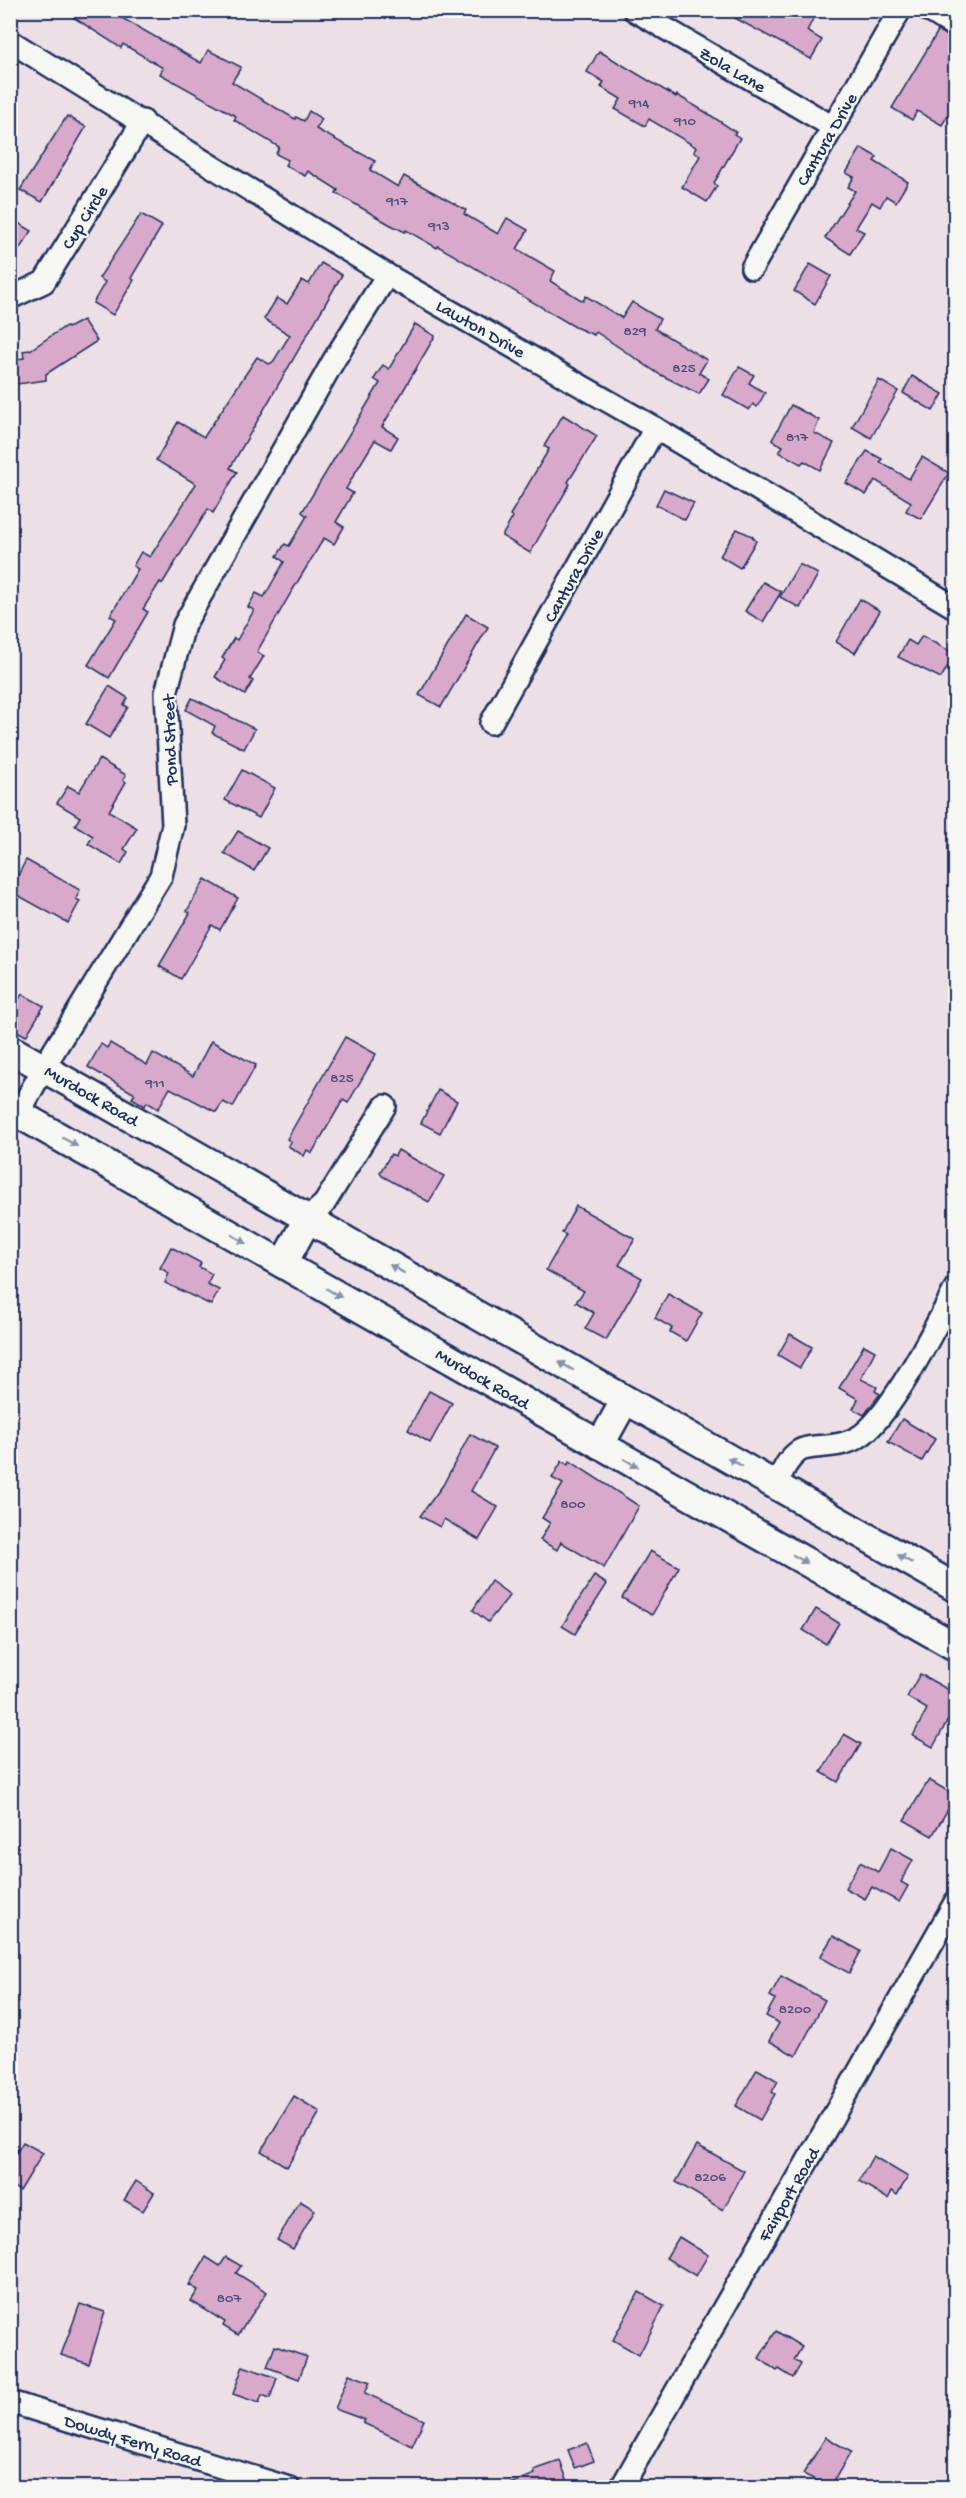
<svg xmlns="http://www.w3.org/2000/svg" width="966" height="2498" viewBox="0 0 966 2498" font-family="'Gochi Hand',sans-serif">
	<style>
		.building { fill: #d8a9ca; stroke: #1b2f5e; stroke-width: 1.5 }
		.lines { fill: none; stroke-linecap: round; stroke-linejoin: round }
		.minor-casing { stroke: #1b2f5e; stroke-width: 26 }
		.major-casing { stroke: #1b2f5e; stroke-width: 32 }
		.minor { stroke: #f6f6f2; stroke-width: 21 }
		.major { stroke: #f6f6f2; stroke-width: 27 }
		.oneway { fill: #8892a8 }
		.labels { text-anchor: middle; stroke-width: 4.5; stroke-linejoin: round; paint-order: stroke }
		.number-label { font-size: 15px; fill: #4a4e79 }
		.street-label { font-size: 18px; fill: #1b2f5e; stroke: #f6f6f2 }
	</style>
	<rect width="100%" height="100%" fill="#eddfe6"/>
	<filter id="ink" filterUnits="userSpaceOnUse"><feTurbulence type="fractalNoise" baseFrequency=".0167" numOctaves="2"/><feDisplacementMap in="SourceGraphic" scale="12" xChannelSelector="R" yChannelSelector="G"/><feConvolveMatrix kernelMatrix="1 2 1 2 8 2 1 2 1" color-interpolation-filters="sRGB"/></filter>
	<g filter="url(#ink)">
		<!-- building -->
		<g class="building">
			<path d="M62,10h46l93,53 7,-13 33,17 -9,15 63,37 1,-2 8,4 5,-10 13,8 -6,10 59,32 -5,9 28,17 6,-11 62,34 -2,4 34,20 9,-16 21,12 -11,19 38,22 -5,10 33,20 3,-5 36,22 10,-16 28,17 -5,10 52,31 -8,13 10,6 -10,15 -40,-20 -63,-42 -2,3 -19,-8 -137,-81 -1,2 -31,-18 -1,2 -16,-8 -53,-31 2,-3 -30,-19 -3,5 -20,-11 3,-5 -12,-6 3,-7 -45,-27 2,-4 -76,-42 3,-6 -40,-24 -2,4z"/>
			<path d="M720,10h82l12,7 -7,14 15,9 -11,19z"/>
			<path d="M938,31l18,9v62l-14,23 -25,-14 -5,9 -20,-12z"/>
			<path d="M599,51l77,46 1,-2 30,18 29,19 -2,2 6,4 -26,45 3,3 -10,16 -25,-15 18,-31 -6,-4 2,-5 -47,-28 -4,7 -30,-17 6,-10 -20,-12 3,-5 -17,-10z"/>
			<path d="M67,116l19,11 -44,75 -22,-12z"/>
			<path d="M861,148l16,9 -3,4 34,21 -12,20 -10,-6 -6,11 -8,-5 -16,26 8,4 -14,22 -25,-16 30,-47 -7,-4 6,-10 -8,-4z"/>
			<path d="M141,214l21,12 -31,52 3,2 -21,35 -20,-12 12,-21 -6,-4z"/>
			<path d="M10,218l22,13 -22,31z"/>
			<path d="M321,263l21,12 -112,193 7,4 -24,41 -5,-4 -46,75 -2,-2 -17,27 5,3 -39,66 -21,-13 28,-46 -6,-3 28,-47 -5,-3 8,-14 9,5 46,-73 -40,-24 22,-38 26,15 53,-80 12,7 4,-2 17,-27 -26,-16 13,-21 10,6 15,-24 7,4z"/>
			<path d="M810,264l21,12 -16,28 -21,-13z"/>
			<path d="M83,320l14,21 -51,33v6l-36,5v-25l14,-2 -1,-7 7,-1 36,-24 2,2z"/>
			<path d="M415,324l20,12 -53,91 16,10 -7,12 -16,-9 -20,33 -9,16 7,4 -17,29 8,5 -10,17 -10,-6 -35,58 -32,56 7,4 -14,23 3,2 -8,14 -30,-18 10,-17 -3,-2 12,-20 3,2 17,-30 -6,-3 8,-14 8,4 20,-35 -7,-6 8,-12 4,2 18,-30 -5,-4 78,-129 -6,-4 9,-14 6,4z"/>
			<path d="M739,367l15,8 -5,8 16,10 -8,14 -4,-3 -4,6 -26,-15z"/>
			<path d="M912,376l31,18 -10,17 -30,-18z"/>
			<path d="M879,380l19,11 -27,47 -19,-11z"/>
			<path d="M791,405l28,15 -5,13 20,10 -14,27 -16,-9 -3,3 -22,-12 4,-6 -11,-6z"/>
			<path d="M563,415l34,21 -29,46 2,2 -40,69 -28,-17 11,-19 -3,-2 39,-66 -5,-3z"/>
			<path d="M867,451l15,8 -2,3 29,17 13,-22 27,16 -28,46 -15,-8 5,-9 -36,-22 -9,15 -20,-12z"/>
			<path d="M664,489l30,14 -9,17 -29,-15z"/>
			<path d="M737,529l15,7 4,5 -16,27 -20,-12z"/>
			<path d="M799,564l19,10 -18,34 -20,-11z"/>
			<path d="M763,582l18,10 -18,30 -18,-11z"/>
			<path d="M860,599l20,12 -25,42 -19,-11z"/>
			<path d="M466,614l22,13 -47,80 -22,-12z"/>
			<path d="M922,636l33,18 -14,24 -43,-21 10,-17 8,5z"/>
			<path d="M109,686l19,12 -4,7 4,2 -19,31 -23,-14z"/>
			<path d="M192,698l63,31 -11,20 -32,-16 3,-7 -29,-16z"/>
			<path d="M99,759l27,16 -3,5 3,2 -17,29 28,17 -13,21 4,3 -7,12 -33,-20 5,-8 -18,-11 5,-8 -23,-14 11,-17 11,6z"/>
			<path d="M242,770l33,18 -16,30 -34,-18z"/>
			<path d="M238,831l30,17 -14,23 -30,-18z"/>
			<path d="M26,860l54,30 -4,9 4,2 -12,22 -58,-32z"/>
			<path d="M205,879l33,19 -18,32 -8,-5 -31,54 -22,-13 31,-53 -3,-2z"/>
			<path d="M22,994l22,12 -18,30 -16,-9v-13z"/>
			<path d="M345,1037l31,17 -28,49 -5,-3 -31,53 -5,-3 -3,6 -16,-10 3,-4 -4,-3z"/>
			<path d="M211,1041l45,24 -23,42 -10,-5 -7,10 -46,-24 -12,21 -11,-7 -2,4 -13,-8 3,-4 -47,-27 13,-23 6,4 3,-5 37,22 6,-12 40,23z"/>
			<path d="M438,1090l19,11 -17,32 -19,-10z"/>
			<path d="M398,1150l46,26 -15,26 -47,-26 -2,-4 11,-18 4,2z"/>
			<path d="M576,1206l59,33 -16,26 23,13 -36,62 -21,-11 9,-16 -18,-11 8,-11 -38,-21 20,-35 -4,-2z"/>
			<path d="M171,1247l30,16 -2,4 13,7 -5,10 12,6 -8,15 -46,-22 4,-10 -9,-5z"/>
			<path d="M668,1294l34,19 -16,28 -16,-9 2,-4 -17,-10z"/>
			<path d="M790,1334l22,13 -12,21 -22,-13z"/>
			<path d="M864,1345l11,6 -14,28 16,8 -2,4 5,3 -16,21 -11,-6 5,-10 -19,-11z"/>
			<path d="M429,1391l23,12 -22,40 -22,-13z"/>
			<path d="M902,1419l33,20 -13,22 -34,-19z"/>
			<path d="M470,1434l25,14 -24,43 27,16 -19,33 -35,-21 -4,8 -20,-11 23,-31z"/>
			<path d="M562,1461l6,4 2,-4 69,45 -35,62 -43,-26 -4,8 -17,-10 10,-17 -8,-5 21,-34 -11,-6z"/>
			<path d="M650,1551l29,16 -27,48 -30,-17z"/>
			<path d="M594,1576l13,8 -32,50 -13,-8z"/>
			<path d="M491,1581l19,14 -22,27 -15,-12z"/>
			<path d="M816,1609l23,14 -13,21 -23,-14z"/>
			<path d="M920,1674l36,20v30l-8,-4 -15,27 -20,-11 14,-27 -20,-12z"/>
			<path d="M844,1734l17,10 -23,38 -17,-10z"/>
			<path d="M929,1780l27,16 -24,40 -28,-16z"/>
			<path d="M891,1848l22,12 -12,22 7,4 -9,16 -27,-15 -7,12 -20,-11 15,-26 18,10z"/>
			<path d="M833,1936l28,15 -12,22 -29,-16z"/>
			<path d="M781,1976l44,24 -29,56 -27,-15 10,-18 -13,-7 9,-17 -5,-3z"/>
			<path d="M757,2069l21,12 -6,11 3,2 -15,26 -24,-14z"/>
			<path d="M294,2096l26,16 -33,55 -26,-16z"/>
			<path d="M23,2142l20,11 -23,38 -10,-6v-22z"/>
			<path d="M697,2145l47,26 -21,39 -47,-28z"/>
			<path d="M873,2156l35,21 -11,18 -5,-4 -4,8 -29,-18z"/>
			<path d="M136,2181l18,12 -11,18 -19,-11z"/>
			<path d="M300,2201l15,9 -22,39 -16,-9z"/>
			<path d="M679,2237l29,18 -12,21 -30,-18z"/>
			<path d="M206,2257l14,9 6,-9 15,9 -5,7 31,19 -29,43 -15,-9 2,-4 -34,-21 7,-11 -9,-5z"/>
			<path d="M639,2292l25,14 -25,49 -26,-15z"/>
			<path d="M80,2304l25,8 -16,52 -28,-9z"/>
			<path d="M776,2331l26,16 -8,13 7,4 -8,14 -14,-9 -2,2 -18,-13z"/>
			<path d="M275,2346l32,11 -8,22 -32,-12z"/>
			<path d="M243,2366l34,12 -7,20 -8,-3 -3,8 -26,-9z"/>
			<path d="M349,2374l21,8 -5,11 59,27 -12,26 -49,-23 2,-3 -30,-11z"/>
			<path d="M826,2437l25,15 -21,35 -27,-13z"/>
			<path d="M587,2443l7,18 -19,7 -7,-18z"/>
			<path d="M560,2461l10,26h-68l33,-13 -1,-4z"/>
		</g>
		<g class="lines">
			<!-- minor casing -->
			<g class="minor-casing">
				<g id="minor">
					<path d="M634,10l199,117"/>
					<path d="M928,10l28,17"/>
					<path d="M10,41l377,234 268,153 301,180"/>
					<path d="M752,268l148,-258"/>
					<path d="M10,298l34,-16 99,-161"/>
					<path d="M491,723l164,-295"/>
					<path d="M19,1113l25,-46 117,-191 12,-51 -7,-132 18,-68 150,-265 53,-85"/>
					<path d="M308,1218l16,-14 61,-98"/>
					<path d="M776,1485c6,-12 11,-26 23,-34 12,-8 42,0 64,-17 31,-24 74,-110 93,-147"/>
					<path d="M10,2402l279,86"/>
					<path d="M621,2488l335,-587"/>
				</g>
			</g>
			<!-- major casing -->
			<g class="major-casing">
				<g id="major">
					<path d="M10,1049l946,539"/>
					<path d="M10,1109l946,538"/>
					<path d="M283,1264l25,-46"/>
					<path d="M600,1445l25,-45"/>
				</g>
			</g>
			<!-- minor -->
			<use href="#minor" class="minor"/>
			<!-- major -->
			<use href="#major" class="major"/>
		</g>
		<!-- one-way arrows -->
		<defs><path id="oneway-solid" d="M-6-.8H1V-3.2L6.5 0L1 3.2V.8H-6Z" transform="scale(1.5)"/></defs>
		<g class="oneway">
			<use href="#oneway-solid" transform="translate(70 1142) rotate(30)"/>
			<use href="#oneway-solid" transform="translate(239 1239) rotate(30)"/>
			<use href="#oneway-solid" transform="translate(397 1269) rotate(-150)"/>
			<use href="#oneway-solid" transform="translate(334 1293) rotate(30)"/>
			<use href="#oneway-solid" transform="translate(566 1366) rotate(-150)"/>
			<use href="#oneway-solid" transform="translate(735 1462) rotate(-150)"/>
			<use href="#oneway-solid" transform="translate(631 1463) rotate(30)"/>
			<use href="#oneway-solid" transform="translate(800 1559) rotate(30)"/>
			<use href="#oneway-solid" transform="translate(905 1559) rotate(-150)"/>
		</g>
	</g>
	<g class="labels">
		<!-- number labels -->
		<g class="number-label">
			<text x="639" y="107">914</text>
			<text x="685" y="125">910</text>
			<text x="397" y="205">917</text>
			<text x="439" y="230">913</text>
			<text x="635" y="335">829</text>
			<text x="684" y="372">825</text>
			<text x="797" y="441">817</text>
			<text x="342" y="1082">825</text>
			<text x="155" y="1087">911</text>
			<text x="573" y="1508">800</text>
			<text x="795" y="2013">8200</text>
			<text x="710" y="2181">8206</text>
			<text x="229" y="2302">807</text>
		</g>
		<!-- street labels -->
		<g class="street-label">
			<text transform="translate(733 69) rotate(30)" y="6">Zola Lane</text>
			<text transform="translate(826 139) rotate(-60)" y="6">Cantura Drive</text>
			<text transform="translate(84 217) rotate(-58)" y="6">Cup Circle</text>
			<text transform="translate(481 328) rotate(30)" y="6">Lawton Drive</text>
			<text transform="translate(573 575) rotate(-61)" y="6">Cantura Drive</text>
			<text transform="translate(169 740) rotate(-92)" y="6">Pond Street</text>
			<text transform="translate(92 1095) rotate(30)" y="6">Murdock Road</text>
			<text transform="translate(483 1378) rotate(30)" y="6">Murdock Road</text>
			<text transform="translate(788 2194) rotate(-60)" y="6">Fairport Road</text>
			<text transform="translate(133 2440) rotate(17)" y="6">Dowdy Ferry Road</text>
		</g>
	</g>
	<!-- margin -->
	<rect width="966" height="2498" fill="none" stroke="#f6f6f2" stroke-width="36"/>
	<rect x="18" y="18" width="930" height="2462" fill="none" stroke="#1b2f5e" stroke-width="2" filter="url(#ink)"/>
</svg>
